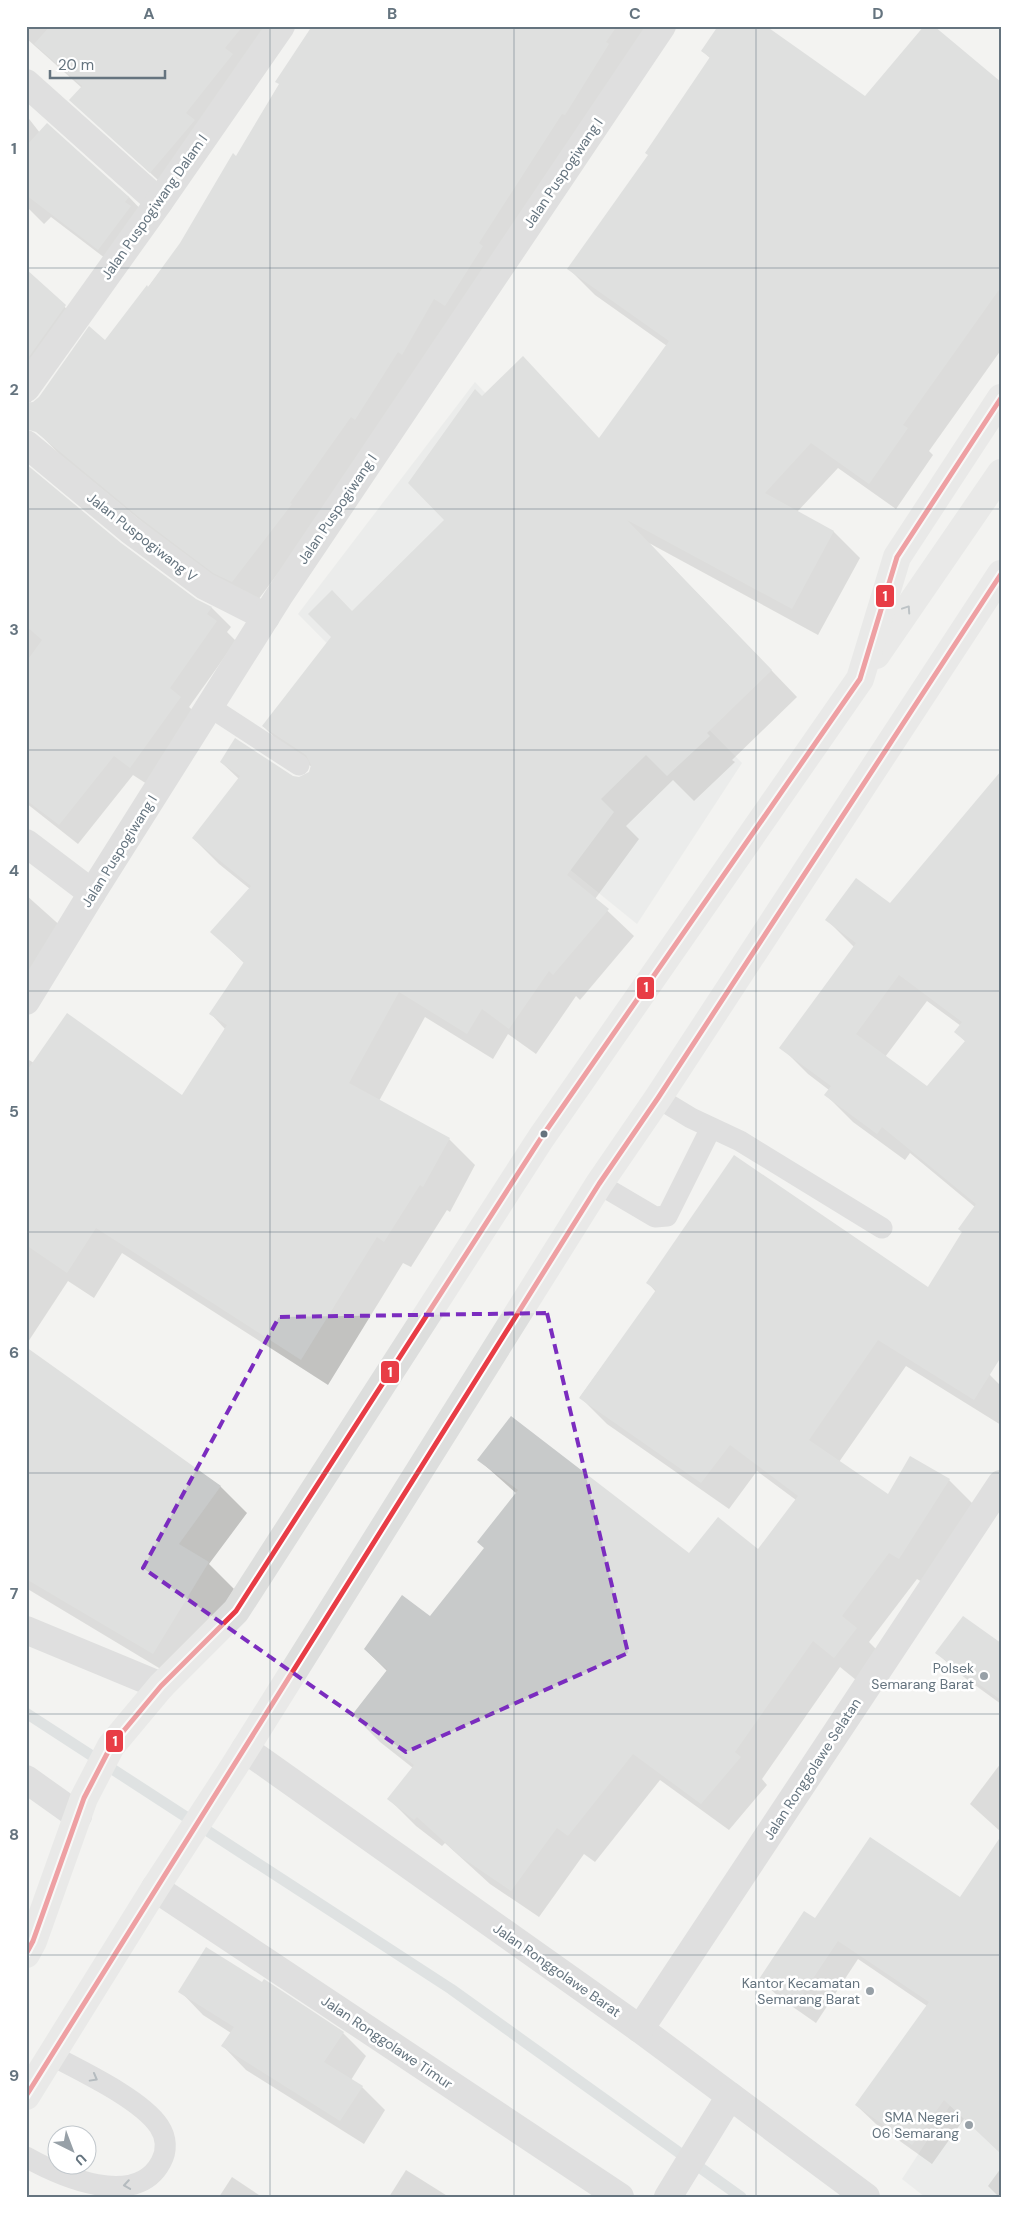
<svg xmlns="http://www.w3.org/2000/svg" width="1027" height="2223" viewBox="0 0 1027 2223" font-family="'DM Sans',sans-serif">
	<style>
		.built { fill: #e3e5e4 }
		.shadow { fill: #0003; fill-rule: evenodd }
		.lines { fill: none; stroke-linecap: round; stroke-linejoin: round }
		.stream { stroke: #c7cfd1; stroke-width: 11 }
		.building { fill: #c8caca; fill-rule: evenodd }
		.lane { stroke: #c7c8c9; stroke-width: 21 }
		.street { stroke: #c7c8c9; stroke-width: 28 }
		.highway { stroke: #dddedd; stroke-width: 28 }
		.bus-1-casing { stroke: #fff; stroke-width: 9 }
		.bus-1 { stroke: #e83d46; stroke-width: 5 }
		.oneway { stroke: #7d8992 }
		.oneway2 { stroke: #6a7883 }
		.marked { fill: none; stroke: #7b2cbf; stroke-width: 4; stroke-dasharray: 10 6; stroke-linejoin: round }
		.grid { fill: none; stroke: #65747f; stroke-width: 1; stroke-opacity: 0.55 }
		.bus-dot { fill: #65747f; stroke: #fff; stroke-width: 2 }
		.poi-dot { fill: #97a0a7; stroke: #fff; stroke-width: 2 }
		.labels { text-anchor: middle; stroke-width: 5; stroke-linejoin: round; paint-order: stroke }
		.street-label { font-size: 14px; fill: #65747f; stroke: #fff }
		.poi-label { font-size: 14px; fill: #65747f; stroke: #fff; text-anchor: end }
		.line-badge { stroke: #fff; stroke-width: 2 }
		.badge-label { font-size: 14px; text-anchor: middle; font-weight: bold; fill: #fff }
		.neatline { fill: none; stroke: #65747f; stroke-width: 2 }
		.grid-label { font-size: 16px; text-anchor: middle; font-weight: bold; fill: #65747f }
	</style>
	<rect width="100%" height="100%" fill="#f3f3f1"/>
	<!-- built -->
	<g class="built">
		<path d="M475,382l88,94 85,192 94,95 -105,161 -164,-133 -175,-177z"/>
		<path d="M1001,2034v163h-76l-23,-18 70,-107z"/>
	</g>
	<!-- shadow -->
	<g class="shadow">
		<path d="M26,26h252l-108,165 -99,-91 11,-12 -56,-50z"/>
		<path d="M314,26h340l-341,501 -58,77 -18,-9 -73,-55 -104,-85 -22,-23 143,-188 55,-86z"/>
		<path d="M702,51l163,47 136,-15v267l-72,101 4,4 -37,54 -58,-41 -41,44 37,20 26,26 -42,77 -169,-92 148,154 -65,63 3,2 -41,39 -21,-21 -47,46 13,13 -44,60 39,37 -54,64 -4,-4 -40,58 -28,-20 -15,25 -68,-42 -46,84 70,38 26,26 -25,47 -3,-2 -36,57 -8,-4 -75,122 -206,-132 -28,45 -26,-17 -42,64v-281l3,-4 5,3 148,34 43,-68 -14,-15 34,-50 -33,-32 38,-43 -31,-25 -26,-26 46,-59 -18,-17 78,17 11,-6 2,-6 -23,-15 -26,-26 90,-114 93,-92 36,-122 118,41 67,-93 -72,-51 -26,-26 80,-113 61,-98z"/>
		<path d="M26,115l14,18 89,64 19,20 -30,51 -67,-51 -7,7 -16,-16 -2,2z"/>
		<path d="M26,271l58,54 -54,78 -4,-4z"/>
		<path d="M26,466l94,78 75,56 17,8 19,19 -4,5 9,9 -47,66 11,10 -50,69 -17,-11 -55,69 -52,-41z"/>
		<path d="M993,783l-3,592 11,11v39l-95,-59 -67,96 50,34 60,-16 27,27 -49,78 -10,-6 -48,63 14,14 -22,28 -21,-17 -78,112 5,6 -38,45 -69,-50 -65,82 -11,-8 -45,63 -49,-33 -45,-41 -3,3 -26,-20 -27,-27 24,-31 -33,-26 -27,-27 34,-44 -22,-22 66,-31 54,-70 32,-54 -38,-34 210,95 69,-5 38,-50 -39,-29 -28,38 -122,-85 -27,-27 76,-105 -8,-9 280,6 35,-57 12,-25 -65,-54 -5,7 -52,-38 -27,-27 3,-5 -21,-16 -27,-27 74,-99 -28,-28 63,-15zM927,1001l34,25 -5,6 10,10 -39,46 -42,-31z"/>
		<path d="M26,895l38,34 -38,48z"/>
		<path d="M26,1348l195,139 26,26 -38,51 25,25 -55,91 -153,-92z"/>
		<path d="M1001,1645v59l-44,-32 -20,-19z"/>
		<path d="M1001,1763v69l-31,-28z"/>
		<path d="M960,1899l4,220 -32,45 -56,-40 -20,-19 71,-99 -69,-47 -42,64 -36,-25 -20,-19 55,-59z"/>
		<path d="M180,1991l163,42 23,23 -15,24 11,7 23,23 -21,34 -118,-74 -23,-24 8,-13 -28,-18z"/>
		<path d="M1001,2168v29h-2l-11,-11z"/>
		<path d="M406,2170l43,27h-60z"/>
		<path d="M232,2177l30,20h-43z"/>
	</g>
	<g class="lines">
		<!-- stream -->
		<path class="stream" d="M26,1713l425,276 290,208"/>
	</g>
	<!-- building -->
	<g class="building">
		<path d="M50,26h193l-18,22 8,6 -47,59 9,7 -45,53 -81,-73 13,-14 -48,-42z"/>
		<path d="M312,26h305l-11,16 3,2 -44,71 -3,-1 -83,129 4,3 -38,60 -11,-7 -32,56 -4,-3 -43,68 -4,-3 -61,86 2,1 -60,78 -19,-9 -73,-55 -104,-86 -10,-3v-26l7,-1 6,-5 50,-71 16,14 42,-55 1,2 32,-44 53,-90 3,3 43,-72 -4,-2z"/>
		<path d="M718,26h48l99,70 59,-70h10l67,56v205l-98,138 5,3 -39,56 -58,-41 -46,50 69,38 -42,78 -165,-89 145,150 -65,63 3,3 -43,40 -21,-21 -45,44 13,13 -47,63 42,34 -56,66 -4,-4 -40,58 -27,-20 -15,25 -68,-42 -50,91 101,55 -27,49 -3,-2 -36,57 -7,-5 -76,123 -205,-132 -29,45 -41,-28v-173l41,-59 115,82 45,-70 -18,-11 35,-52 -34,-30 41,-46 -59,-48 48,-62 -20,-14 15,-24 58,38 6,1 10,-5 2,-7 -5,-10 -44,-29 69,-89 -23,-23 24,-24 20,21 92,-91 -36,-37 67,-94 7,7 41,-40 76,82 70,-97 -102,-72 81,-114 -3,-2 65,-96 -9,-6z"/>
		<path d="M47,123l82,74 -4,5 6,4 -33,44 -72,-55v-49z"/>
		<path d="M26,269l40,36 -40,56z"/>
		<path d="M26,464l95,79 75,56 16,8 -5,7 10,7 -47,67 11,9 -51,71 -16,-12 -55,69 -33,-25v-138l16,-22 -16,-14z"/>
		<path d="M1001,771v586l-27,43 -96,-60 -69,100 79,54 22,-38 40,23 -51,80 -10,-6 -47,63 15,12 -23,30 -21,-17 -78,111 6,5 -40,47 -68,-50 -65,82 -11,-8 -46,63 -50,-34 -44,-40 -3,3 -27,-21 27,-34 -62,-50 35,-45 -23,-21 38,-54 28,21 54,-68 -7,-6 41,-52 -41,-30 34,-44 178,137 29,-36 40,32 40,-53 -68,-51 -29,38 -122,-85 77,-108 -10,-7 88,-128 194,132 34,-55 -4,-3 18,-25 -94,-77 -5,7 -53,-39 7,-9 -52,-38 77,-105 -31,-23 31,-42 34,25zM899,975l63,47 -8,10 11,9 -38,45 -71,-52z"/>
		<path d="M26,1347l195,139 -42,58 30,18 -56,92 -127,-75z"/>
		<path d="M963,1616l38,27v57l-66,-47z"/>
		<path d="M1001,1836v318l-57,-54 -32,45 -57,-40 74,-103 -91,-61 -42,63 -37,-25 45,-68 11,7 55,-81 90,60z"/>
		<path d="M206,1947l56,35 2,-3 80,53 -20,30 39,24 -23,35 -119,-75 13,-19 -56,-35z"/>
	</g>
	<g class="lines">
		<!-- lane -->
		<g class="lane">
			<path d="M210,707l89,58"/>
			<path d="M658,1098l33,20 49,23 142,87"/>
			<path d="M599,1184l56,33 12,-1 44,-88"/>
			<path d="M26,2157c34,19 110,53 135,5 6,-11 6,-24 -2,-36 -18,-27 -78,-55 -108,-71"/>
		</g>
		<!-- street -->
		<g class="street">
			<path d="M26,83l133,119"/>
			<path d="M26,388l133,-186 122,-176"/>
			<path d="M26,444l104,86 75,56 61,31"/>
			<path d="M26,843l66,50"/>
			<path d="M26,1001l66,-108 187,-297 383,-570"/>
			<path d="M26,1630l135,56"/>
			<path d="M245,1749l395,280 226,168"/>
			<path d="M26,1779l52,37"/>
			<path d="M155,1888l465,309"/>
			<path d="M640,2029l361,-545"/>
			<path d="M668,2197l62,-101"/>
		</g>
		<!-- highway -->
		<g class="highway">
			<path d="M876,655l125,-182"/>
			<path d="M26,1954l7,-13 51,-143 27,-52 50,-60 75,-75 305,-473 319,-459 37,-122 104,-159"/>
			<path d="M26,2096l129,-208 80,-123 364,-581 59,-86 343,-524"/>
		</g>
		<!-- bus-1 casing -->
		<g class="bus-1-casing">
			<g id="bus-1">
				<path d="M26,1954l7,-13 51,-143 27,-52 50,-60 75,-75 305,-473 319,-459 37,-122 104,-159"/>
				<path d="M26,2096l573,-912 59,-86 343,-524"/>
			</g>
		</g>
		<!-- bus-1 -->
		<use href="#bus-1" class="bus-1"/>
	</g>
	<!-- one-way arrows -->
	<defs><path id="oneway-chevron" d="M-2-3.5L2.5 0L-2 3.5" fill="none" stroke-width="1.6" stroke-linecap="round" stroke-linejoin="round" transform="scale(1.25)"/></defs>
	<use class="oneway" href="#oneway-chevron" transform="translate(907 609) rotate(-56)"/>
	<g class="oneway2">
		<use href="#oneway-chevron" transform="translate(94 2078) rotate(29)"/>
		<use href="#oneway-chevron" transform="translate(127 2185) rotate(171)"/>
	</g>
	<!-- marked area -->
	<path d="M0 0H1027V2223H0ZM547,1313l81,340 -222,99 -263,-184 136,-251z" fill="#f3f3f1" fill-opacity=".55" fill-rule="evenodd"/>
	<path class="marked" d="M547,1313l81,340 -222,99 -263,-184 136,-251z"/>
	<!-- grid -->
	<path class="grid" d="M270,26v2171M514,26v2171M756,26v2171M26,268h975M26,509h975M26,750h975M26,991h975M26,1232h975M26,1473h975M26,1714h975M26,1955h975"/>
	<!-- markers -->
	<circle class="bus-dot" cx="544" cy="1134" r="4.5"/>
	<g class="poi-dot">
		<circle cx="984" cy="1676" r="5"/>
		<circle cx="870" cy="1991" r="5"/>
		<circle cx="969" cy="2125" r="5"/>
	</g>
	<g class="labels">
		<!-- street labels -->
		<g class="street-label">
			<text transform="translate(563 173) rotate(-56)" y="5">Jalan Puspogiwang I</text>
			<text transform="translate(154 207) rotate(-55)" y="5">Jalan Puspogiwang Dalam I</text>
			<text transform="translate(337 509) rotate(-56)" y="5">Jalan Puspogiwang I</text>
			<text transform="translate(142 537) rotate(38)" y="5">Jalan Puspogiwang V</text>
			<text transform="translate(119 851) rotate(-58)" y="5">Jalan Puspogiwang I</text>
			<text transform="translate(812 1769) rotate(-57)" y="5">Jalan Ronggolawe Selatan</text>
			<text transform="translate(557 1970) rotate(35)" y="5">Jalan Ronggolawe Barat</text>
			<text transform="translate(387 2042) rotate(34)" y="5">Jalan Ronggolawe Timur</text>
		</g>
		<!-- poi labels -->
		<g class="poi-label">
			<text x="974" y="1673">Polsek<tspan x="974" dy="16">Semarang Barat</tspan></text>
			<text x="860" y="1988">Kantor Kecamatan<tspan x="860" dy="16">Semarang Barat</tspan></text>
			<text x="959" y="2122">SMA Negeri<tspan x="959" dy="16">06 Semarang</tspan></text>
		</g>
	</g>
	<g class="line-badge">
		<rect x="875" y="584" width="20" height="24" rx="5" fill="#e83d46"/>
		<rect x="636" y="976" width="19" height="24" rx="5" fill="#e83d46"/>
		<rect x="380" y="1360" width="20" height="24" rx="5" fill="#e83d46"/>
		<rect x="105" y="1729" width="19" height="24" rx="5" fill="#e83d46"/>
	</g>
	<g class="badge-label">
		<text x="885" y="601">1</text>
		<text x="646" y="992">1</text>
		<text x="390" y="1377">1</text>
		<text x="115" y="1746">1</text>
	</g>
	<!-- border -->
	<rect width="1027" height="2223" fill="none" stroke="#ffffff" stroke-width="55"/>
	<!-- north arrow -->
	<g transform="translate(72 2150) rotate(138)"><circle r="24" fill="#ffffff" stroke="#c1c7cc"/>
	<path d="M0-4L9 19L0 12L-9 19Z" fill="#97a0a7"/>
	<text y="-8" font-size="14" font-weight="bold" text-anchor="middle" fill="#65747f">U</text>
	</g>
	<!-- scale -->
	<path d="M50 70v8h115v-8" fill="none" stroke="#65747f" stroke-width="2.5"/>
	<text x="58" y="70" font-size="15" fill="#65747f" stroke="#ffffff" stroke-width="4" paint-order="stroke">20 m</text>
	<rect x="28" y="28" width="972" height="2168" class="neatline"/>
	<g class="grid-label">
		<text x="149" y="19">A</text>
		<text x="392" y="19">B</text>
		<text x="635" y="19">C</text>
		<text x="878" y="19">D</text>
		<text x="14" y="154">1</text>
		<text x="14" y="395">2</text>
		<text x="14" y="635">3</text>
		<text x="14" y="876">4</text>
		<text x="14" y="1117">5</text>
		<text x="14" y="1358">6</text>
		<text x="14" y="1599">7</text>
		<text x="14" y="1840">8</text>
		<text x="14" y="2081">9</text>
	</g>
</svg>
